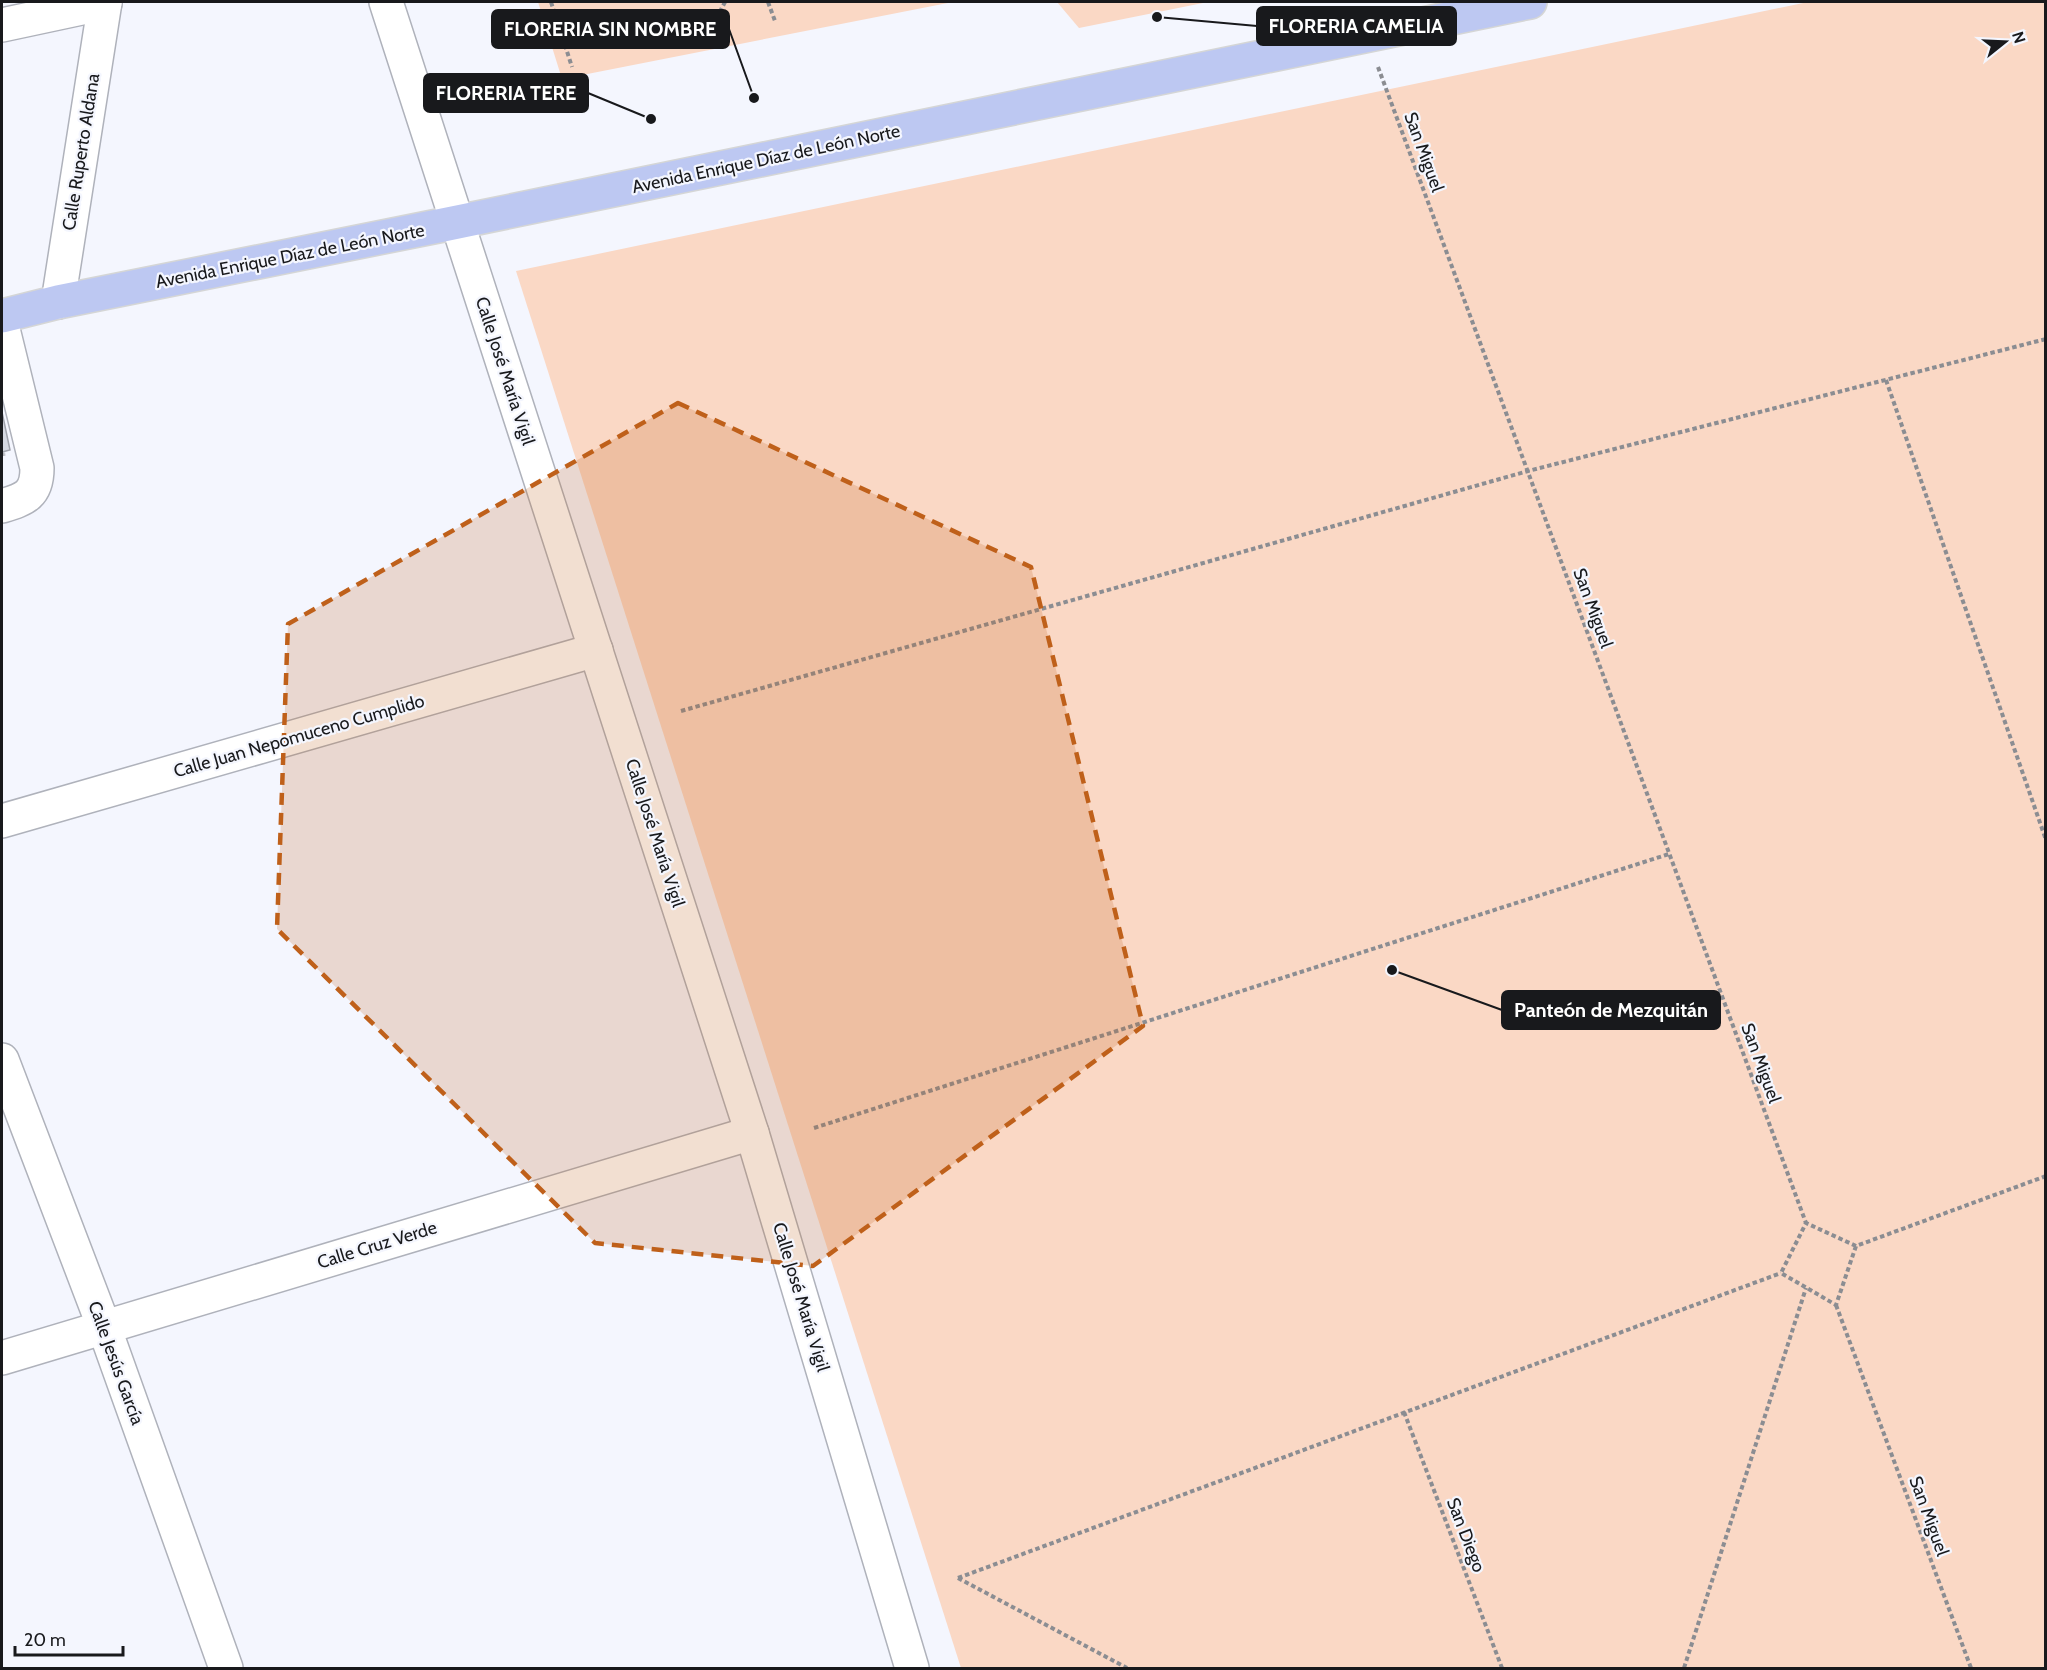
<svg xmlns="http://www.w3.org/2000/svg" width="2047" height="1670" viewBox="0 0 2047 1670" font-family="Cabin,sans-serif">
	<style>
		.green { fill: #fad8c5 }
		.building { fill: #d6d9e2; stroke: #a0a3ac; stroke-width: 1.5; filter: url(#shadow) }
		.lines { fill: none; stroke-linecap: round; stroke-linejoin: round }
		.minor-casing { stroke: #afb2bb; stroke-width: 36 }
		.major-casing { stroke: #d5d6d6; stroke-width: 36 }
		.path { stroke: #8b8d92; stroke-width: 4; stroke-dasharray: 4.5 3; stroke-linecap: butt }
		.minor { stroke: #fff; stroke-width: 33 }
		.major { stroke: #bdc8f2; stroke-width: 33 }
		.marked { fill: #bf601a; fill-opacity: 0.2; stroke: #bf601a; stroke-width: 4.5; stroke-dasharray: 12 8; stroke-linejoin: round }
		.labels { text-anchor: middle; stroke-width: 4.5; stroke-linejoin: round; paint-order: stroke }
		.street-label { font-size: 18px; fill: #18191c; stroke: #f4f6fe }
		.leader { fill: none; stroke: #18191c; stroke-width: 2 }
		.callout-dot { fill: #18191c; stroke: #f4f6fe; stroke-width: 2 }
		.callout { fill: #18191c; stroke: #18191c; stroke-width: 2 }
		.callout-label { font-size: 20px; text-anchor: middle; font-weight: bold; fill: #fff }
	</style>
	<defs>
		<filter id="shadow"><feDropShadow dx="-5.5" dy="5.5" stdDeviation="0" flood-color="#0004"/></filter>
	</defs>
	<rect width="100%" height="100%" fill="#f4f6fe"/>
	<!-- green -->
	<g class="green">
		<path d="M538,2h415l-391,77z"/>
		<path d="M1057,2h151l-129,26z"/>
		<path d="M1808,2h237v1666h-1084l-445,-1397z"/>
	</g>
	<!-- building -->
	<path class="building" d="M2,412l8,38 -8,2z"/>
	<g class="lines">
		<!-- minor casing -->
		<g class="minor-casing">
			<g id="minor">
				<path d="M386,2l366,1131 160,535"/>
				<path d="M2,25l103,-22"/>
				<path d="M58,302l47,-300"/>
				<path d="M2,325l35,143c0,27 -12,31 -35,38"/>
				<path d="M2,821l594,-171"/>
				<path d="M2,1060l102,267 122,341"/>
				<path d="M2,1358l750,-225"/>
			</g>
		</g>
		<!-- major casing -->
		<g class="major-casing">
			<path id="major" d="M2,316l56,-14 385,-77 1087,-223"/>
		</g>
		<!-- path -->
		<g class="path">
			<path d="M551,2l21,65"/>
			<path d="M768,2l7,19"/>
			<path d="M709,32l16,-30"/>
			<path d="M1378,67l428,1156"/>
			<path d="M1886,380l160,460"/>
			<path d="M681,711l847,-240 518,-132"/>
			<path d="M814,1128l855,-274"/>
			<path d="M1856,1246l-20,59 -55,-32 25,-50 50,23 190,-70"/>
			<path d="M1836,1305l135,363"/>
			<path d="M1404,1412l98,256"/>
			<path d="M958,1578l823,-305"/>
			<path d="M958,1578l169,90"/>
			<path d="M1684,1668l122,-380"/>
		</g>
		<!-- minor -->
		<use href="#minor" class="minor"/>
		<!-- major -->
		<use href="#major" class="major"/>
	</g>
	<!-- marked area -->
	<path class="marked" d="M678,403l353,164 112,459 -330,240 -218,-23 -318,-314 11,-305z"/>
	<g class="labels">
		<!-- street labels -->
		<g class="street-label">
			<text transform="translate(81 152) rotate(-81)" y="6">Calle Ruperto Aldana</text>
			<text transform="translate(1424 152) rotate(70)" y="6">San Miguel</text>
			<text transform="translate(766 159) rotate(-12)" y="6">Avenida Enrique Díaz de León Norte</text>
			<text transform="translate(290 256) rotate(-11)" y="6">Avenida Enrique Díaz de León Norte</text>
			<text transform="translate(505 371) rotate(72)" y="6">Calle José María Vigil</text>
			<text transform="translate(1593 608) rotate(70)" y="6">San Miguel</text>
			<text transform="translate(299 736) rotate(-16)" y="6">Calle Juan Nepomuceno Cumplido</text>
			<text transform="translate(655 833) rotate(72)" y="6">Calle José María Vigil</text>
			<text transform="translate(1761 1063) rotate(70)" y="6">San Miguel</text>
			<text transform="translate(377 1245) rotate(-17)" y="6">Calle Cruz Verde</text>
			<text transform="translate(801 1297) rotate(73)" y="6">Calle José María Vigil</text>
			<text transform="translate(116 1363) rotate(70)" y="6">Calle Jesús García</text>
			<text transform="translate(1929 1516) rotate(70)" y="6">San Miguel</text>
			<text transform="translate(1466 1535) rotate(69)" y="6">San Diego</text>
		</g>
	</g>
	<!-- callouts -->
	<path class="leader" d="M1157 17L1257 26M754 98L729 29M651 119L588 93M1392 970L1502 1010"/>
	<g class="callout-dot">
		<circle cx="1157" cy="17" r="6"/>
		<circle cx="754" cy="98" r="6"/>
		<circle cx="651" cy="119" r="6"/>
		<circle cx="1392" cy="970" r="6"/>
	</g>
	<g class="callout">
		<rect x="1257" y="7" width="199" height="38" rx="6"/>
		<rect x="492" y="10" width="237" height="38" rx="6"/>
		<rect x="424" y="74" width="164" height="38" rx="6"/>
		<rect x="1502" y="991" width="218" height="38" rx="6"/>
	</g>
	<g class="callout-label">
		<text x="1356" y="33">FLORERIA CAMELIA</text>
		<text x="610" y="36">FLORERIA SIN NOMBRE</text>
		<text x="506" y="100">FLORERIA TERE</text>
		<text x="1611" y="1017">Panteón de Mezquitán</text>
	</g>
	<!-- border -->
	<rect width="2047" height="1670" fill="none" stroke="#18191c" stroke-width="6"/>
	<!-- north arrow -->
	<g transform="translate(2005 42) rotate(72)" stroke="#f4f6fe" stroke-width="4.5" paint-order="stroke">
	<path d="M0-4.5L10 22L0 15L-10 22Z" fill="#18191c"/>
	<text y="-9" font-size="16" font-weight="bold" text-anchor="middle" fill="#18191c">N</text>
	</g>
	<!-- scale -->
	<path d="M15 1646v9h108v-9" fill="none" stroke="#18191c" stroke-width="3"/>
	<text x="24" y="1646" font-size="18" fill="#18191c" stroke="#f4f6fe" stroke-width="4.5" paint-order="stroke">20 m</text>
</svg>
